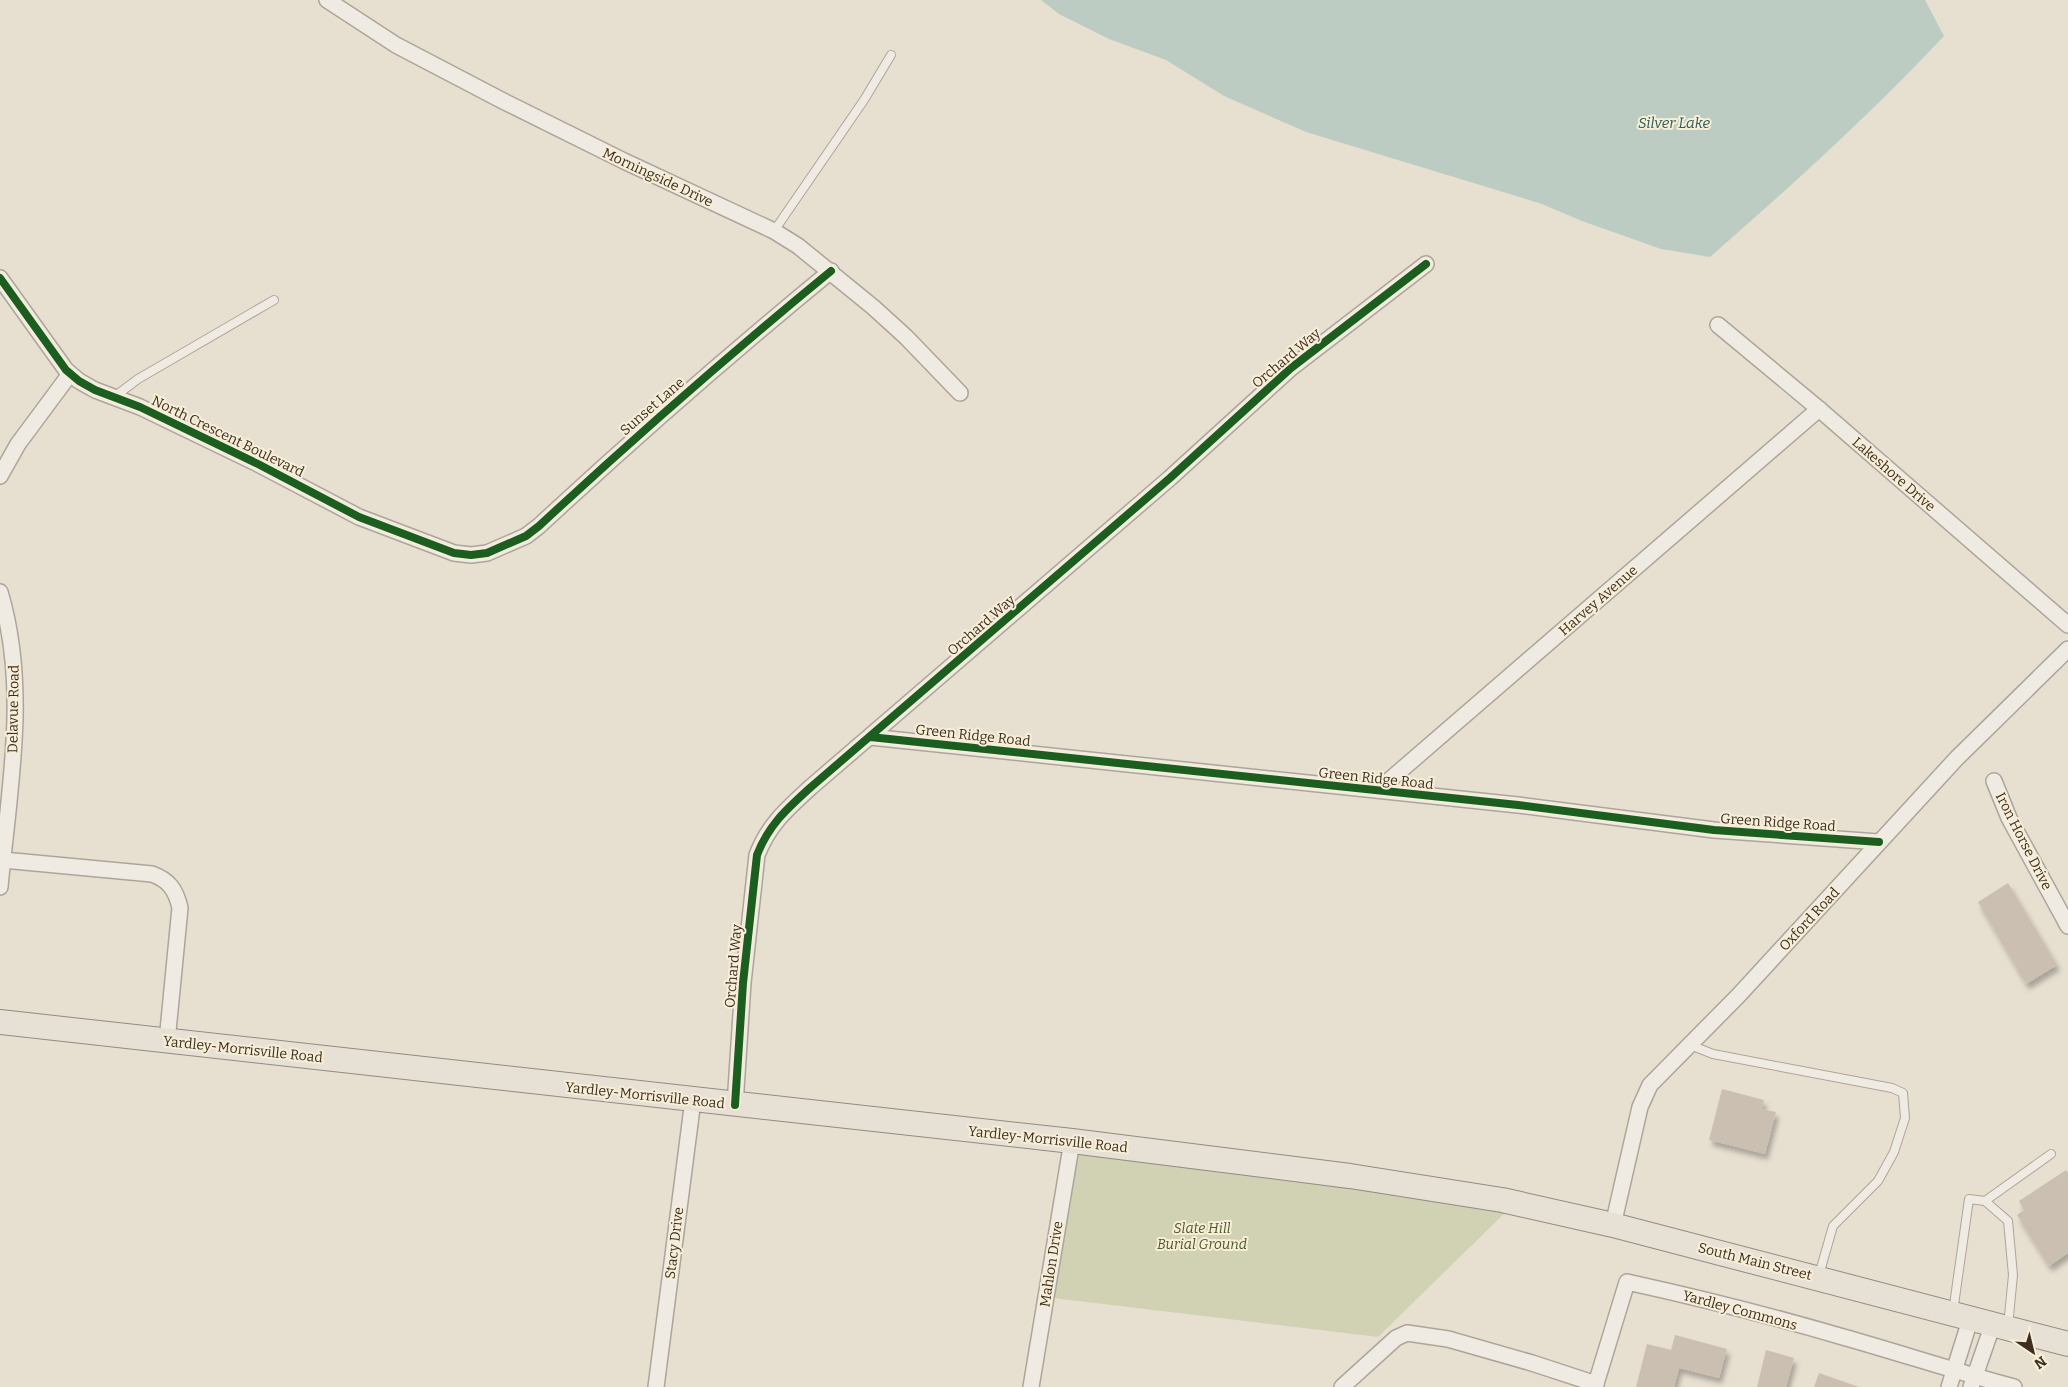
<svg xmlns="http://www.w3.org/2000/svg" width="2068" height="1387" viewBox="0 0 2068 1387" font-family="Bitter,serif">
	<style>
		.cemetery { fill: #d1d1b3 }
		.water { fill: #bcccc2 }
		.building { fill: #cbbfb2; filter: url(#shadow) }
		.lines { fill: none; stroke-linecap: round; stroke-linejoin: round }
		.service-casing { stroke: #ada599; stroke-width: 10 }
		.minor-casing { stroke: #ada599; stroke-width: 18 }
		.primary-casing { stroke: #928b80; stroke-width: 26 }
		.service { stroke: #efebe3; stroke-width: 8 }
		.minor { stroke: #efebe3; stroke-width: 15 }
		.primary { stroke: #e6e1d4; stroke-width: 24 }
		.cycleway-casing { stroke: #f7eed8; stroke-width: 11 }
		.cycleway { stroke: #1b5e20; stroke-width: 8 }
		.labels { text-anchor: middle; stroke-width: 4; stroke-linejoin: round; paint-order: stroke }
		.street-label { font-size: 14px; fill: #3d2e20; stroke: #f7eed8 }
		.park-label { font-size: 14px; font-style: italic; fill: #4d5a26; stroke: #f7eed8 }
		.water-label { font-size: 15px; font-style: italic; fill: #2f5d5a; stroke: #f7eed8 }
	</style>
	<defs>
		<filter id="shadow"><feDropShadow dx="3" dy="5.5" stdDeviation="2.5" flood-color="#0004"/></filter>
	</defs>
	<rect width="100%" height="100%" fill="#e7e0d1"/>
	<!-- cemetery -->
	<path class="cemetery" d="M1072,1141l443,62 -137,134 -333,-40z"/>
	<!-- water -->
	<path class="water" d="M1041,0h884l19,36c-74,79 -153,150 -234,221l-49,-8 -79,-28 -40,-17 -236,-72 -82,-36 -58,-36 -57,-21 -50,-25z"/>
	<!-- building -->
	<g class="building">
		<path d="M2008,883l49,82 -31,19 -48,-82z"/>
		<path d="M1722,1089l42,11 -2,9 14,3 -11,42 -56,-14z"/>
		<path d="M2066,1170l2,3v80l-19,13 -32,-51 7,-5 -5,-9z"/>
		<path d="M1675,1335l52,14 -8,29 -40,-10 -5,19h-38l11,-43 24,6z"/>
		<path d="M1766,1350l28,8 -8,29h-29z"/>
		<path d="M1819,1373l40,14h-45z"/>
	</g>
	<g class="lines">
		<!-- service casing -->
		<g class="service-casing">
			<g id="service">
				<path d="M774,231l90,-131 27,-45"/>
				<path d="M114,397l24,-18 136,-79"/>
				<path d="M1690,1045l23,9 179,34 11,5 2,25 -11,34 -16,29 -45,45 -14,49"/>
				<path d="M1985,1201l66,-47"/>
				<path d="M1953,1312l16,-113 16,2 23,20 5,54 -5,51"/>
			</g>
		</g>
		<!-- minor casing -->
		<g class="minor-casing">
			<g id="minor">
				<path d="M327,0l69,45 109,57 119,59 150,70 24,15 75,61 33,30 54,56"/>
				<path d="M0,278l66,92 13,11 16,9 45,17 118,57 101,53 95,36 17,2 16,-2 39,-17 13,-10c95,-88 192,-173 292,-255"/>
				<path d="M1718,325l101,84 249,216"/>
				<path d="M0,476l18,-32 52,-70"/>
				<path d="M0,592c29,97 9,197 0,295"/>
				<path d="M870,737l648,68 196,25 165,12"/>
				<path d="M1994,781l15,37 59,108"/>
				<path d="M1378,790l441,-381"/>
				<path d="M3,860l149,14c17,6 24,16 28,34l-13,133"/>
				<path d="M735,1105l8,-122 14,-128c12,-31 30,-46 54,-68l359,-309 121,-110 135,-104"/>
				<path d="M1613,1225l27,-118 10,-22 88,-89 219,-238 111,-109"/>
				<path d="M656,1387l37,-287"/>
				<path d="M1031,1387l41,-246"/>
				<path d="M1342,1387l54,-49 11,-5 41,6 84,24 64,21"/>
				<path d="M1595,1387l32,-105c73,16 145,34 216,55 57,16 114,35 171,50"/>
				<path d="M1949,1387l22,-70"/>
				<path d="M1971,1387l22,-63"/>
			</g>
		</g>
		<!-- primary casing -->
		<g class="primary-casing">
			<path id="primary" d="M0,1022l1072,119 278,35 152,24 111,25 455,119"/>
		</g>
		<!-- service -->
		<use href="#service" class="service"/>
		<!-- minor -->
		<use href="#minor" class="minor"/>
		<!-- primary -->
		<use href="#primary" class="primary"/>
		<!-- cycleway casing -->
		<g class="cycleway-casing">
			<g id="cycleway">
				<path d="M0,278l66,92 13,11 16,9 45,17 118,57 101,53 95,36 17,2 16,-2 39,-17 13,-10c95,-88 192,-173 292,-255"/>
				<path d="M870,737l648,68 196,25 165,12"/>
				<path d="M735,1105l8,-122 14,-128c12,-31 30,-46 54,-68l359,-309 121,-110 135,-104"/>
			</g>
		</g>
		<!-- cycleway -->
		<use href="#cycleway" class="cycleway"/>
	</g>
	<g class="labels">
		<!-- street labels -->
		<g class="street-label">
			<text transform="translate(658 177) rotate(25)" y="5">Morningside Drive</text>
			<text transform="translate(1286 358) rotate(-40)" y="5">Orchard Way</text>
			<text transform="translate(652 406) rotate(-41)" y="5">Sunset Lane</text>
			<text transform="translate(228 436) rotate(26)" y="5">North Crescent Boulevard</text>
			<text transform="translate(1894 474) rotate(41)" y="5">Lakeshore Drive</text>
			<text transform="translate(1598 600) rotate(-41)" y="5">Harvey Avenue</text>
			<text transform="translate(981 625) rotate(-41)" y="5">Orchard Way</text>
			<text transform="translate(13 709) rotate(-89)" y="5">Delavue Road</text>
			<text transform="translate(973 735) rotate(6)" y="5">Green Ridge Road</text>
			<text transform="translate(1376 778) rotate(6)" y="5">Green Ridge Road</text>
			<text transform="translate(1778 822) rotate(4)" y="5">Green Ridge Road</text>
			<text transform="translate(2024 841) rotate(63)" y="5">Iron Horse Drive</text>
			<text transform="translate(1809 919) rotate(-47)" y="5">Oxford Road</text>
			<text transform="translate(733 966) rotate(-85)" y="5">Orchard Way</text>
			<text transform="translate(243 1049) rotate(6)" y="5">Yardley-Morrisville Road</text>
			<text transform="translate(645 1095) rotate(6)" y="5">Yardley-Morrisville Road</text>
			<text transform="translate(1048 1139) rotate(6)" y="5">Yardley-Morrisville Road</text>
			<text transform="translate(674 1243) rotate(-83)" y="5">Stacy Drive</text>
			<text transform="translate(1755 1261) rotate(14)" y="5">South Main Street</text>
			<text transform="translate(1051 1264) rotate(-81)" y="5">Mahlon Drive</text>
			<text transform="translate(1740 1310) rotate(15)" y="5">Yardley Commons</text>
		</g>
		<!-- park labels -->
		<g class="park-label">
			<text x="1202" y="1233">Slate Hill<tspan x="1202" dy="16">Burial Ground</tspan></text>
		</g>
		<!-- water labels -->
		<g class="water-label">
			<text x="1674" y="128">Silver Lake</text>
		</g>
	</g>
	<!-- north arrow -->
	<g transform="translate(2033 1352) rotate(145)" stroke="#f7eed8" stroke-width="4" paint-order="stroke">
	<path d="M0-4L9 19L0 12L-9 19Z" fill="#3d2e20"/>
	<text y="-8" font-size="14" font-weight="bold" text-anchor="middle" fill="#3d2e20">N</text>
	</g>
</svg>
